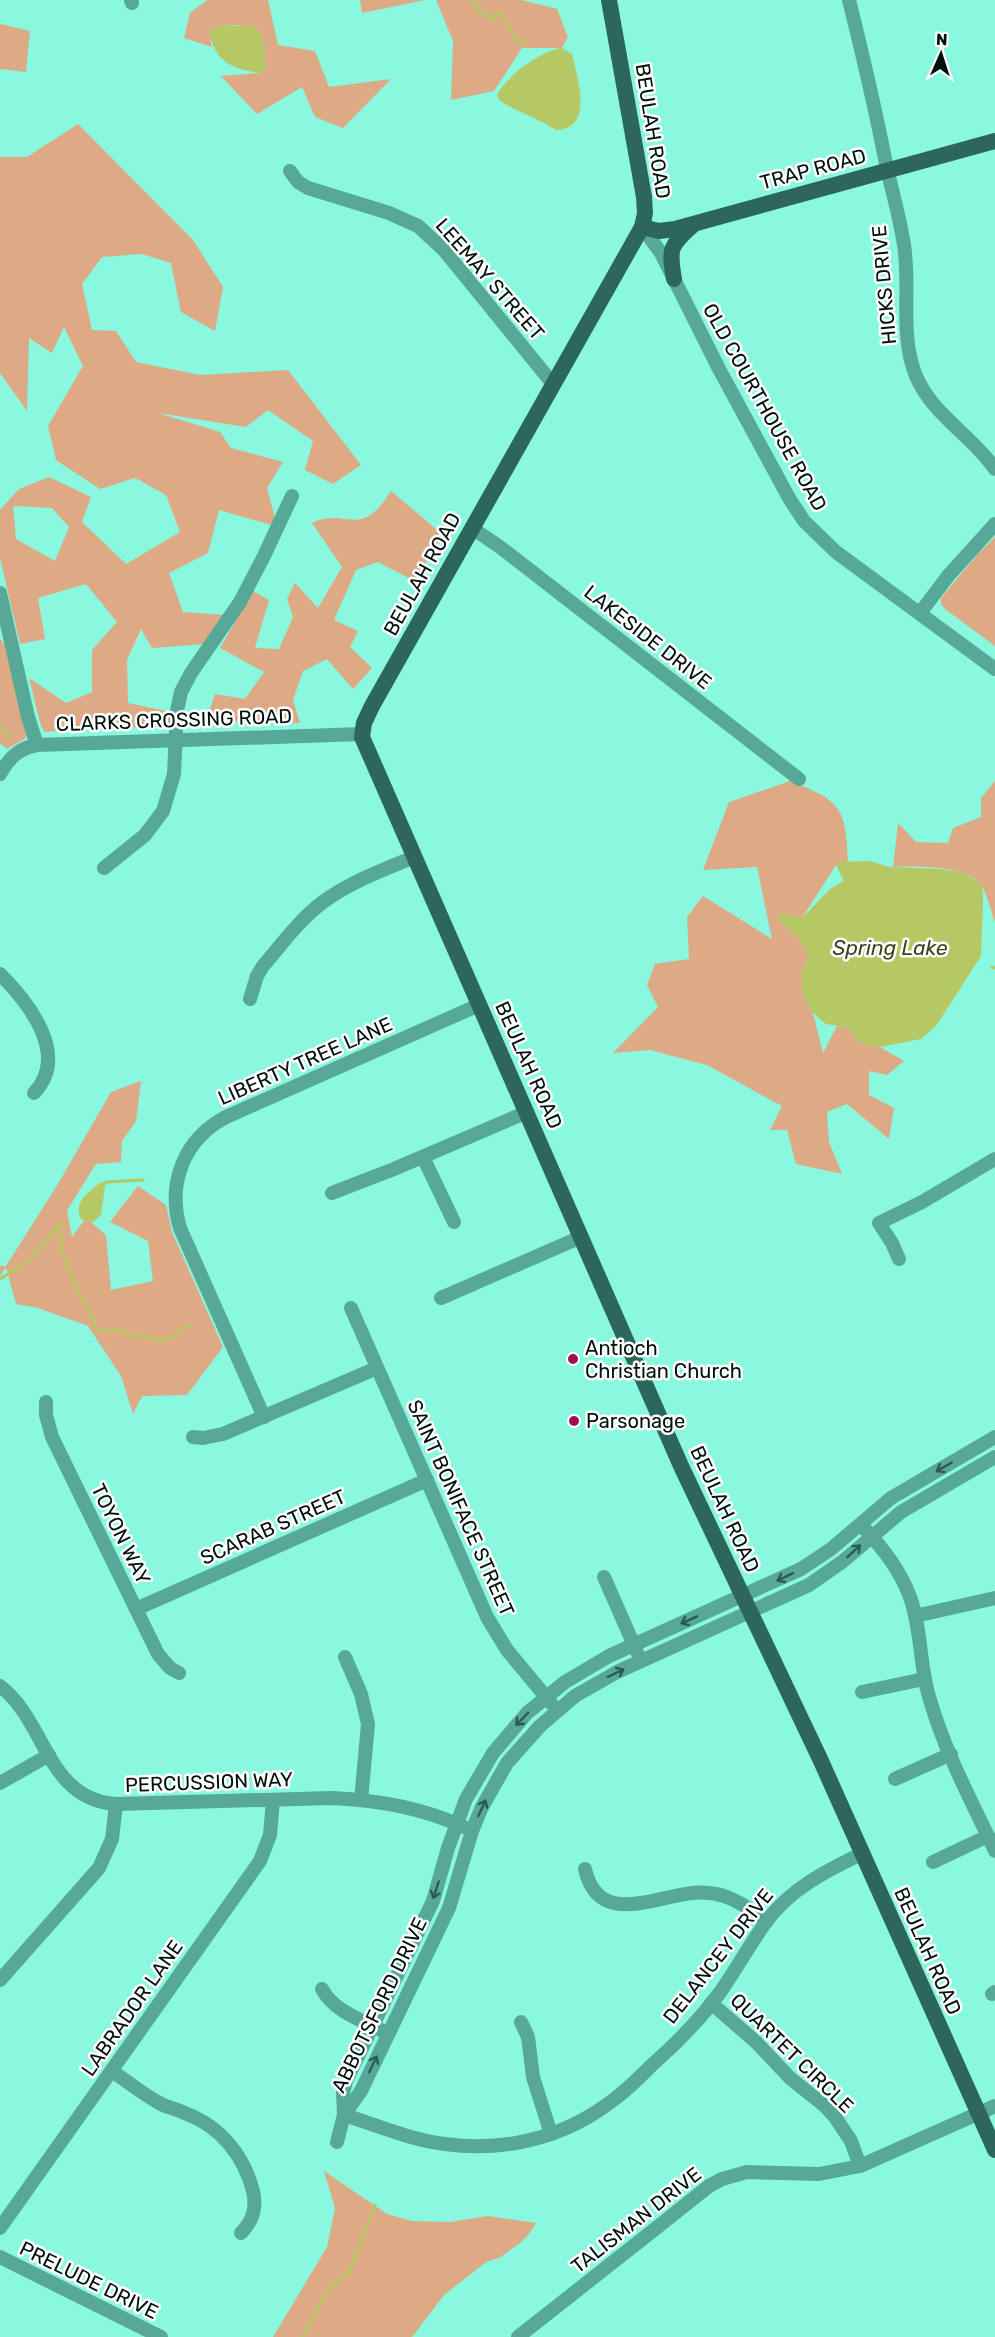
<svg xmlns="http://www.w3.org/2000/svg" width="995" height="2337" viewBox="0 0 995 2337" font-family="Rubik,sans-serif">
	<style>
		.green { fill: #ddaa85; fill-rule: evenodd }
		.water { fill: #b6c864 }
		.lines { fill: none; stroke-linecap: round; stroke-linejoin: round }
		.stream { stroke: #b6c864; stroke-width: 3 }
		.minor { stroke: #57a897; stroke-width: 14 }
		.major { stroke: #2d675b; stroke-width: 16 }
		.oneway { stroke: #2c5c51 }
		.poi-dot { fill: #9f0f58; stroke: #fff; stroke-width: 2 }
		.labels { text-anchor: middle; stroke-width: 5; stroke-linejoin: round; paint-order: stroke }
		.street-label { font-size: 20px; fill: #00100b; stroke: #fff }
		.poi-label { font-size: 20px; fill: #00100b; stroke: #fff; text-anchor: start }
		.water-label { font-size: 21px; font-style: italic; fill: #3d441b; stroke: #fff }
	</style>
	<rect width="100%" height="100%" fill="#8af7df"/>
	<!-- green -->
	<g class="green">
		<path d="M207,0h61l10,45 37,6 14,36 62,-8 -48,49 -28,-11 -13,-30 -45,27 -36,-38 39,-3 6,-4 -3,-30 -7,-11c-15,-4 -32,-4 -47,2l3,17 -28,-9 6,-25z"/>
		<path d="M360,0h65l-63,13z"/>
		<path d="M436,0h85l36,9 11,28 -6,11h-40l-28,43 -43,9 2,-59z"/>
		<path d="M0,24l30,7 -4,41 -26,-3z"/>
		<path d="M78,124l115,116 30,47 -8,44 -34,-19 -10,-49 -29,-9 -40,3 -20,27 10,46 24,1 20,31 64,13 88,-5 73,95 -28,19 -28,-14 8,-29 -45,-31 -22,17 -88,-14 62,19 11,16 52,14 -16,26 8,30 -3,7 -53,-15 -11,43 -39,20 14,39 42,3 -20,29 -53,4 -11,-19 -14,31 1,43 43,9 -2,14c-41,3 -83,0 -124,6l-4,-6 -12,-48 37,25 26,-11v-42l25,-28 -31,-38 -48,14 7,41 -25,5 -20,-86v-48l19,-21 30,-12 42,20 -9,25 44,42 54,-32 -14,-37 -31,-17 -35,11 -44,-29 -8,-34 35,-60 -19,-39 -12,26 -23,-15 -2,73 -27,-38v-216h27zM13,506l39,2 17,19 -14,34 -39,-22z"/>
		<path d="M391,491l52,44 -29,46 -36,-19 -22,8 -22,50 24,11 -8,16 22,21 -19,21 -26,-30 -24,12 -10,29 7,23 -56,-2 -38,1 9,-28 30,5 19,-27 -44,-24 33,-57 16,9 -14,48 24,1 14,-32 -6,-18 8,-16 23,25 24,-41 -30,-44c36,-17 47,19 79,-32z"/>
		<path d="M995,537v109l-50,-37 -4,-5v-6l36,-43z"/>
		<path d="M0,639l5,6 21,84v9l-19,11 -7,-6z"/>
		<path d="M790,781c51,20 56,26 58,81l-12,3 -34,53 -22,-4 -1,7 21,18 9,15 -7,19v20l11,20 10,40 14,-27 10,1 12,15 21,5 24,14 -17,14 -18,-4v24l25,13 -5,31 -42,-35 -20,8 2,30 13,32 -46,-10 -9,-34h-17l12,-24 -75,-41 -57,-15 -37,3 45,-46 -11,-22 8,-21 34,-5 -2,-42 16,-21 69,43 -15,-72 -54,3 26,-68z"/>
		<path d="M995,781v141c-4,-11 -7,-25 -13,-35 -12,-22 -67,-21 -89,-20l5,-44 18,19 32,1 5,-15 28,-11v-19z"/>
		<path d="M141,1081l-5,40 -14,20 -1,21 -25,2 -29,46 5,27 14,-19 20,17 5,55 42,-9 -5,-40 -38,-19 28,-36 28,19 6,27 51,115 -36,48 -45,1 -9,18 -12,-38 -33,-50 -50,-18 -22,-4 -10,-37 -6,9v-10h6l52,-82 53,-92z"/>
		<path d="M324,2171l63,43 25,7 38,1 38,-6 48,7 -7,11 -9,9 -21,15 -13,4 -42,33 -32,42h-139l54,-90 8,-39z"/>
	</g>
	<!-- water -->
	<g class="water">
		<path d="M219,26h27l10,2 7,10 3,31 -6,4c-30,-4 -46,-13 -51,-43z"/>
		<path d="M562,48l10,6c5,23 23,75 -16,76 -18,-12 -39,-18 -57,-30l-2,-5c11,-20 43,-44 65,-47z"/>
		<path d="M870,861l19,6 51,2 21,3 16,9 5,6 1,13 -2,56 -45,70 -15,13 -41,8 -21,-5 -12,-15 -21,-3 -13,-11 -11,-20v-20l7,-19 -9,-15 -21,-18v-8l23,5 28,-29 14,-8 -8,-16 4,-3z"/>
		<path d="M101,1182l4,4 -4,29 -8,7 -12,-3c-8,-18 8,-27 20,-37z"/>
	</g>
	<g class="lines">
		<!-- stream -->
		<g class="stream">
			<path d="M473,0l7,12 7,1v4l4,2 7,-6 4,3 15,25 11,1"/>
			<path d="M0,725l9,13"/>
			<path d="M992,967l3,1"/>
			<path d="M102,1186l4,-4 37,-2"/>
			<path d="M57,1229l5,9 -2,8 18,45 16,28 1,9 10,3 18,-1 5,6c25,-6 29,18 57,-9h6"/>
			<path d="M0,1279l29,-18 31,-37h8"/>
			<path d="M302,2337l28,-50 19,-14 26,-68"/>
		</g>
		<!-- minor -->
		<g class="minor">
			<path d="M131,0l1,3"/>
			<path d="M849,0c14,56 27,112 38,169 6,25 13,50 17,76 7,43 -5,90 12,131 17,40 56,59 79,93"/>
			<path d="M290,171l8,11 10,6 81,25 29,13 26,24 109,134"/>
			<path d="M642,227l19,26 57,114 71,131 15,23 32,31 159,117"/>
			<path d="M472,528l28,19 299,232"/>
			<path d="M0,593l28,124 9,28"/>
			<path d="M920,613l28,-37 47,-52"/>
			<path d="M0,774c9,-16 19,-26 37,-29l325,-11"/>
			<path d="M104,868l41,-33 18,-24 11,-37 3,-63 4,-19 10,-19 49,-71 24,-46 28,-60"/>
			<path d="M0,974c29,29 70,81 34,119"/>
			<path d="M250,999l7,-23 6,-10c19,-22 37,-47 60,-64 27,-20 60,-32 91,-45"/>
			<path d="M423,1157l31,65"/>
			<path d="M332,1193l62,-24 133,-57"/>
			<path d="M899,1259l-7,-16 -13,-20 43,-21 73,-43"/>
			<path d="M441,1298l140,-61"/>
			<path d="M351,1308l136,309 20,33 44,53"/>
			<path d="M46,1402v13l6,22 106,217 12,14 9,5"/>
			<path d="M264,1417l-84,-189c-13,-45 4,-89 46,-111l253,-112"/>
			<path d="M193,1437l10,1 20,-4 154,-66"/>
			<path d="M865,1529c19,21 35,41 45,68 12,33 9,69 20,103 15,52 42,102 65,151"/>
			<path d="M604,1577l33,75"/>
			<path d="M136,1609l291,-129"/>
			<path d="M915,1616l80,-18"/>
			<path d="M345,1657l16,37 7,30 -7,76"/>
			<path d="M0,1686c47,36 46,113 116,118l216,-6c45,2 91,10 132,29"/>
			<path d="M862,1692l62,-13"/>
			<path d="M895,1779l56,-25"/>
			<path d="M0,1783l49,-28"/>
			<path d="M933,1862l55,-26"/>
			<path d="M585,1869c15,66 83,18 124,24 23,2 39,15 58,28"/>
			<path d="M0,1980l99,-112 13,-29 4,-35"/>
			<path d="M322,1989c12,22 37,30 59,41"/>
			<path d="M992,1994l3,-2"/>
			<path d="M711,2003l45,39 34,36 35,28 10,11 16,24 9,25"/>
			<path d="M521,2022l7,15 5,40 18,57"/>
			<path d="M112,2071c16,11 32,24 49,33 9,4 18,6 26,10 34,13 57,42 66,77 4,17 0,30 -12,42"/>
			<path d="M344,2115l-1,-22 3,-12 87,-180 15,-53 18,-49 27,-46 34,-40 38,-31 44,-26 192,-87 30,-20 60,-51 104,-61"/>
			<path d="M344,2115c33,10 67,25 101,29 56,8 114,-5 160,-38 18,-12 33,-27 48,-42 25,-22 49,-47 68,-73 16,-23 29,-47 45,-69 24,-33 60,-51 95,-68"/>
			<path d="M337,2142l7,-27 17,-24 88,-183 23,-77 10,-24 25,-44 33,-37 35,-30 42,-24 192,-87 33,-23 59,-50 94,-55"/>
			<path d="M0,2228l260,-367 10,-26 3,-35"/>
			<path d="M0,2257l161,80"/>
			<path d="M518,2337l137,-108 54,-43 13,-7 25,-7 72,2 41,-8 135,-60"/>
		</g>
		<!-- major -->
		<g class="major">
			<path d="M609,0l35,197 1,16 -3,14 -270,479 -8,17 -2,14 319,729 140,295 174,389"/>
			<path d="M642,227l17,4 16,-2 320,-88"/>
			<path d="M674,279c-5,-29 -5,-33 18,-53"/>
		</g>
	</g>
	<!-- one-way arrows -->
	<defs><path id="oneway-shaft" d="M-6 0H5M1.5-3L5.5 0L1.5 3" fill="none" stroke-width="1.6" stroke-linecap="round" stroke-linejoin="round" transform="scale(1.5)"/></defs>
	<g class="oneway">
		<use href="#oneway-shaft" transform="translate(944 1467) rotate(150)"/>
		<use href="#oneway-shaft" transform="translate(854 1551) rotate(-43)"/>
		<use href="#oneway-shaft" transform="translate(785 1577) rotate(155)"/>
		<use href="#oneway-shaft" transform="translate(689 1620) rotate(156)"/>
		<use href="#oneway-shaft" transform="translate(616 1673) rotate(-26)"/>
		<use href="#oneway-shaft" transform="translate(522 1719) rotate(134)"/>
		<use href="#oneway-shaft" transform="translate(482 1808) rotate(-65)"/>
		<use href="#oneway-shaft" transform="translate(436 1890) rotate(108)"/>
		<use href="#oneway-shaft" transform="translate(373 2064) rotate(-65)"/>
	</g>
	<!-- markers -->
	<g class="poi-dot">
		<circle cx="573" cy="1359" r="6"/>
		<circle cx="574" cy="1421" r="6"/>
	</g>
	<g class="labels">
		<!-- street labels -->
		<g class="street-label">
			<text transform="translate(653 131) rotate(81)" y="7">BEULAH ROAD</text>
			<text transform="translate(813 169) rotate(-15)" y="7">TRAP ROAD</text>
			<text transform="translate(490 279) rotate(49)" y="7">LEEMAY STREET</text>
			<text transform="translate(884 285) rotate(-95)" y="7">HICKS DRIVE</text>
			<text transform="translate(765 407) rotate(61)" y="7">OLD COURTHOUSE ROAD</text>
			<text transform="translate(422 574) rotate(-61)" y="7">BEULAH ROAD</text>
			<text transform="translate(648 637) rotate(38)" y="7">LAKESIDE DRIVE</text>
			<text transform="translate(174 720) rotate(-2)" y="7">CLARKS CROSSING ROAD</text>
			<text transform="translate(305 1061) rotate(-24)" y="7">LIBERTY TREE LANE</text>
			<text transform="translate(529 1065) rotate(66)" y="7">BEULAH ROAD</text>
			<text transform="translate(461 1508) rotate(66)" y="7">SAINT BONIFACE STREET</text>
			<text transform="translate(725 1509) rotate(65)" y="7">BEULAH ROAD</text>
			<text transform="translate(273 1527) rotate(-24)" y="7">SCARAB STREET</text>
			<text transform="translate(121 1534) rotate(64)" y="7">TOYON WAY</text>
			<text transform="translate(209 1782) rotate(-2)" y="7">PERCUSSION WAY</text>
			<text transform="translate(928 1951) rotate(66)" y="7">BEULAH ROAD</text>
			<text transform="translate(718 1956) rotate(-52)" y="7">DELANCEY DRIVE</text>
			<text transform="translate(379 2005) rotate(-64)" y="7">ABBOTSFORD DRIVE</text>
			<text transform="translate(132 2008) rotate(-55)" y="7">LABRADOR LANE</text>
			<text transform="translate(792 2053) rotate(44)" y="7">QUARTET CIRCLE</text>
			<text transform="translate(636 2220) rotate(-38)" y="7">TALISMAN DRIVE</text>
			<text transform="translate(89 2280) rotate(26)" y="7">PRELUDE DRIVE</text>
		</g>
		<!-- poi labels -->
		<g class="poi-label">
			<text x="585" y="1355">Antioch<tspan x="585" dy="23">Christian Church</tspan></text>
			<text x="586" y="1428">Parsonage</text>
		</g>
		<!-- water labels -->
		<g class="water-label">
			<text x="890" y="955">Spring Lake</text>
		</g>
	</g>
	<!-- north arrow -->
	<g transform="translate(941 54) rotate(3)" stroke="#ffffff" stroke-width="4.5" paint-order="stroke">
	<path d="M0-4.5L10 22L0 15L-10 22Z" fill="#00100b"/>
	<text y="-9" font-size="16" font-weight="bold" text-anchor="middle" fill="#00100b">N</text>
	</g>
</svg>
